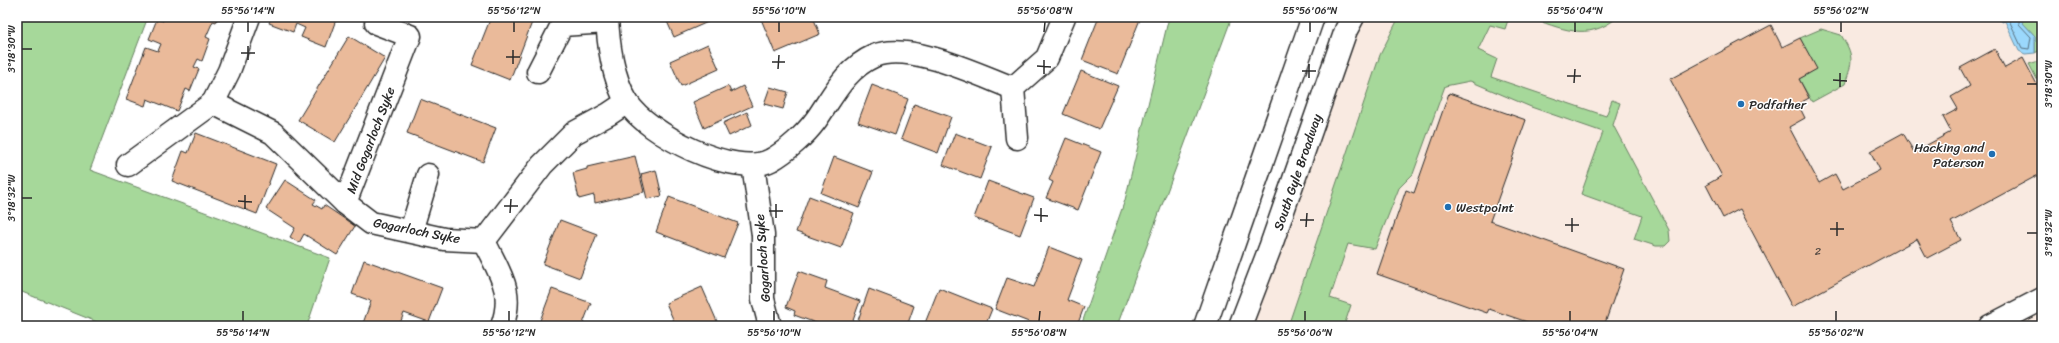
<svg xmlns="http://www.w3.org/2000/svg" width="2059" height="343" viewBox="0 0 2059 343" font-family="Sriracha,sans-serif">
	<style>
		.built { fill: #f9eae1 }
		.green { fill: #a6d89a; stroke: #688262 }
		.water { fill: #9bd8fc; stroke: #6e93a8 }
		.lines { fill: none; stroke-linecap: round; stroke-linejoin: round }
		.shore { stroke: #58707f; stroke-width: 1 }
		.building { fill: #eaba9a; stroke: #2b2b2b }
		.minor-casing { stroke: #2b2b2b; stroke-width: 25 }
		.minor { stroke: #fff; stroke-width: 22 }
		.ticks { fill: none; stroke: #2b2b2b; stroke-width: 1.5 }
		.poi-dot { fill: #1f6fb2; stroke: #fff; stroke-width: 1.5 }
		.labels { text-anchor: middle; stroke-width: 3; stroke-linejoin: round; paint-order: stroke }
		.number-label { font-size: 11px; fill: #5b4f47 }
		.poi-label { font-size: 13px; fill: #2b2b2b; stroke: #fff; text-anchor: start }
		.street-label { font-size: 13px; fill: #2b2b2b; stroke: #fff }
		.neatline { fill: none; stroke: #2b2b2b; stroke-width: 1.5 }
		.ticks-label { font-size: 10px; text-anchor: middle; fill: #2b2b2b }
	</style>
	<rect width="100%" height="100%" fill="#fff"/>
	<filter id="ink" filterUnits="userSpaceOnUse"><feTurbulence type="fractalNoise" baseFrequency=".025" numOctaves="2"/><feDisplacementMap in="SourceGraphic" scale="8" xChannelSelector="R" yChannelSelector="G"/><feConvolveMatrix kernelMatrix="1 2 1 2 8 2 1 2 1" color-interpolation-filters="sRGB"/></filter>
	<g filter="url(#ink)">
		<!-- built -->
		<path class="built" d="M1353,17h689v309h-792z"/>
		<!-- green -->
		<g class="green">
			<path d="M17,17h131l-58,153 240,88 -23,68h-200l-90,-36z"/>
			<path d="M1169,17h63l-115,309h-36l44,-126z"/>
			<path d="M1399,17h110l-4,12 -15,-4 -12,25 19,9 -6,18 115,39 6,-16 8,3 -7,22 56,105 1,11 -5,5h-9l-22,-7 8,-23 -61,-22 22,-62 -72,-25 -61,-26 -25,5 -32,88 -14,14 -24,61 -27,-5 -18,54 21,7 -7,21h-56l92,-271z"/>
			<path d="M1527,17h91c-32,26 -56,11 -91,0z"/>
			<path d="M2022,17h20v32l-7,4v-17l-13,-14z"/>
			<path d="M1821,29l20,6c13,20 12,26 4,49l-33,18 -13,-23 17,-10 -16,-31z"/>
			<path d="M2042,60v29l-13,-25z"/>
		</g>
		<!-- water -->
		<path class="water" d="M2000,17h22v5l13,14v17l-10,1 -6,-3 -14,-30 -3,1z"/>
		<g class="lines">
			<!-- shore -->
			<path class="shore" d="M2005,17l4,3 13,28 7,1 2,-12 -12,-13v-7"/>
		</g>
		<!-- building -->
		<g class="building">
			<path d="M164,17h54l-2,5 -3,-1 -7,16 4,2 -8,22 -4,-2 -4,8 5,2 -9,22 -4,-2 -9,22 -30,-12 -2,7 -19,-7 20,-52 12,4 3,-7 -12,-5 8,-20 6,2z"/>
			<path d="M271,17h66l-11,30 -25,-10 4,-9 -9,-4 -3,8 -24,-9z"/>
			<path d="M491,17h43l-24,63 -38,-15z"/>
			<path d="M665,17h44l1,4 -36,16z"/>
			<path d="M766,17h47l7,17 -45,19 -14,-34z"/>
			<path d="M1099,17h42l-23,57 -36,-14z"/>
			<path d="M1771,25l11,22 18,-9 17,31 -18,10 10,19 -11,6 7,14 -16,9 30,56 16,-9 8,15 37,-19 -10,-19 33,-18 11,19 37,-20 -8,-15 15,-8 -7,-12 19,-11 -10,-18 35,-19 10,19 18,-10 19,36v79l-91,49 10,18 -34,18 -10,-19 -125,68 -52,-98 -17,9 -17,-33 16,-9 -52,-97z"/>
			<path d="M349,36l36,22 -50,84 -37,-22z"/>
			<path d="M708,44l11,25 -38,17 -11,-25z"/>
			<path d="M1081,71l37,15 -19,43 -36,-15z"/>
			<path d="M872,85l36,14 -13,36 -37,-13z"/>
			<path d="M728,86l3,6 12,-6 9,20 -48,22 -11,-26z"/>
			<path d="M770,87l18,5 -5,17 -19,-5z"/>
			<path d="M1449,93l77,27 -36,101 134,48 -20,57h-65l-50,-17 -2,4 -110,-39 29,-84 8,3z"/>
			<path d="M420,99l76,29 -13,34 -76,-29z"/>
			<path d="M914,104l37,13 -13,36 -37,-14z"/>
			<path d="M747,112l5,13 -23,11 -6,-13z"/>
			<path d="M196,133l80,31 -19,50 -85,-33 11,-30 5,2z"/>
			<path d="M955,133l37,14 -12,32 -37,-14z"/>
			<path d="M1066,138l35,14 -23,58 -32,-12 7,-16 -4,-2z"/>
			<path d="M635,156l9,36 -49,11 -1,-8 -15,4 -6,-26 14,-4v-2z"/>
			<path d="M834,157l39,15 -14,36 -38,-15z"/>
			<path d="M656,170l6,26 -15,3 -6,-25z"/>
			<path d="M285,180l31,20 -3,4 9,5 2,-4 31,21 -18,29 -33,-21 -5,9 -9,-6 5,-9 -29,-19z"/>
			<path d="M988,181l46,17 -14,37 -46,-17z"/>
			<path d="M809,196l45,17 -13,35 -45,-16z"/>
			<path d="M669,197l69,26 -14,35 -68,-26z"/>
			<path d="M560,220l37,14 -17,44 -37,-14z"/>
			<path d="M1049,247l33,13 -15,40 17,7 -7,19h-38l-44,-17 12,-31 27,9z"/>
			<path d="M364,260l78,28 -13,34 -25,-9 -5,13h-37l9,-25 -19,-7z"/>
			<path d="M799,271l28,10 -2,7 35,13 -9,25h-27l-30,-11 1,-4 -9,-4z"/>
			<path d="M702,287l17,39h-43l-10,-23z"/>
			<path d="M939,288l53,21 -7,17h-52l-8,-3z"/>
			<path d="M552,289l39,14 -9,23h-44z"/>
			<path d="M869,289l45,17 -7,20h-51z"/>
		</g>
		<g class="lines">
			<!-- minor casing -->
			<g class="minor-casing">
				<g id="minor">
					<path d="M607,17c1,26 6,62 20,85 20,32 108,77 144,58 16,-9 34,-25 45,-40 17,-24 29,-51 58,-64 35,-15 105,19 139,32"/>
					<path d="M538,72l24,-47 45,-3"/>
					<path d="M213,103l16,-32 20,-54"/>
					<path d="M1017,138l-4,-50 34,-30 17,-41"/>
					<path d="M128,165l85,-62 60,30 72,70 26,20 73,16 40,2 58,-76 32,-32 35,-19 18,-12"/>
					<path d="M753,165l10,70v64l7,27"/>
					<path d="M345,203l65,-167 -34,-13"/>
					<path d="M411,231l17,-56"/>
					<path d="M484,241c15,32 31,50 18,85"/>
					<path d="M1205,326l108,-309"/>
					<path d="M1240,326l30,-78 76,-218 7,-13"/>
					<path d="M1990,326l52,-27"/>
				</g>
			</g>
			<!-- minor -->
			<use href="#minor" class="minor"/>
		</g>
	</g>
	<!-- ticks -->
	<path class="ticks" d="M248,32v-10M514,32v-10M779,32v-10M1044,32l1,-10M1310,32v-10M1575,32v-10M1841,32v-10M22,49h10M241,53h14M506,57h14M248,60v-14M772,62h13M513,64v-14M1037,66l14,1M778,69l1,-14M1302,71h14M1044,74v-14M1567,76h14M1309,78v-14M1833,80l14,1M1574,83l1,-14M2027,84h10M1840,87v-14M22,198h10M238,201l14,1M504,206h14M245,209v-14M769,211h14M510,213l1,-14M1034,215l14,1M776,218v-14M1300,220h14M1041,222v-14M1565,225h14M1306,227l1,-14M1830,229h14M1572,232v-14M2027,233h10M1837,236v-14M243,321v-10M509,321v-10M774,321v-10M1039,321l1,-10M1305,321v-10M1570,321v-10M1836,321v-10"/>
	<!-- markers -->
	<g class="poi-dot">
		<circle cx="1741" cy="104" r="4"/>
		<circle cx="1992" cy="154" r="4"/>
		<circle cx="1448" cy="207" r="4"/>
	</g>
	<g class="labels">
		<!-- number labels -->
		<g class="number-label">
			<text x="1818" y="255">2</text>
		</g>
		<!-- poi labels -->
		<g class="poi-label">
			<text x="1749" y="109">Podfather</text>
			<text x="1984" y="152" text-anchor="end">Hacking and<tspan x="1984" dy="15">Paterson</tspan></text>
			<text x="1456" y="212">Westpoint</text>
		</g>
		<!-- street labels -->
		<g class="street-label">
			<text transform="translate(370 140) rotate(-69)" y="5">Mid Gogarloch Syke</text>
			<text transform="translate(1297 172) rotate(-71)" y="5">South Gyle Broadway</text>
			<text transform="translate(417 230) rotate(11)" y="5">Gogarloch Syke</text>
			<text transform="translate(762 258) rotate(-94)" y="5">Gogarloch Syke</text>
		</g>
	</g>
	<!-- margin -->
	<rect width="2059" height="343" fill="none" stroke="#fff" stroke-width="44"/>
	<rect x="22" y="22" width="2015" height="299" class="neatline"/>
	<g class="ticks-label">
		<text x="248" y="14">55°56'14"N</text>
		<text x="514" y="14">55°56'12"N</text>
		<text x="779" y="14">55°56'10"N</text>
		<text x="1045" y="14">55°56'08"N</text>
		<text x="1310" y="14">55°56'06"N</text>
		<text x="1575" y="14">55°56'04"N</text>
		<text x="1841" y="14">55°56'02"N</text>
		<text transform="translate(11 49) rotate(-90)" y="4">3°18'30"W</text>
		<text transform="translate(2048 84) rotate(-90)" y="4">3°18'30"W</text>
		<text transform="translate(11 198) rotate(-90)" y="4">3°18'32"W</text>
		<text transform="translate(2048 233) rotate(-90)" y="4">3°18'32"W</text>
		<text x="243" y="336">55°56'14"N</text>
		<text x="509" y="336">55°56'12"N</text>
		<text x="774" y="336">55°56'10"N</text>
		<text x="1039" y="336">55°56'08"N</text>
		<text x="1305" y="336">55°56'06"N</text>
		<text x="1570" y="336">55°56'04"N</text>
		<text x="1836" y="336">55°56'02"N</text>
	</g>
</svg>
